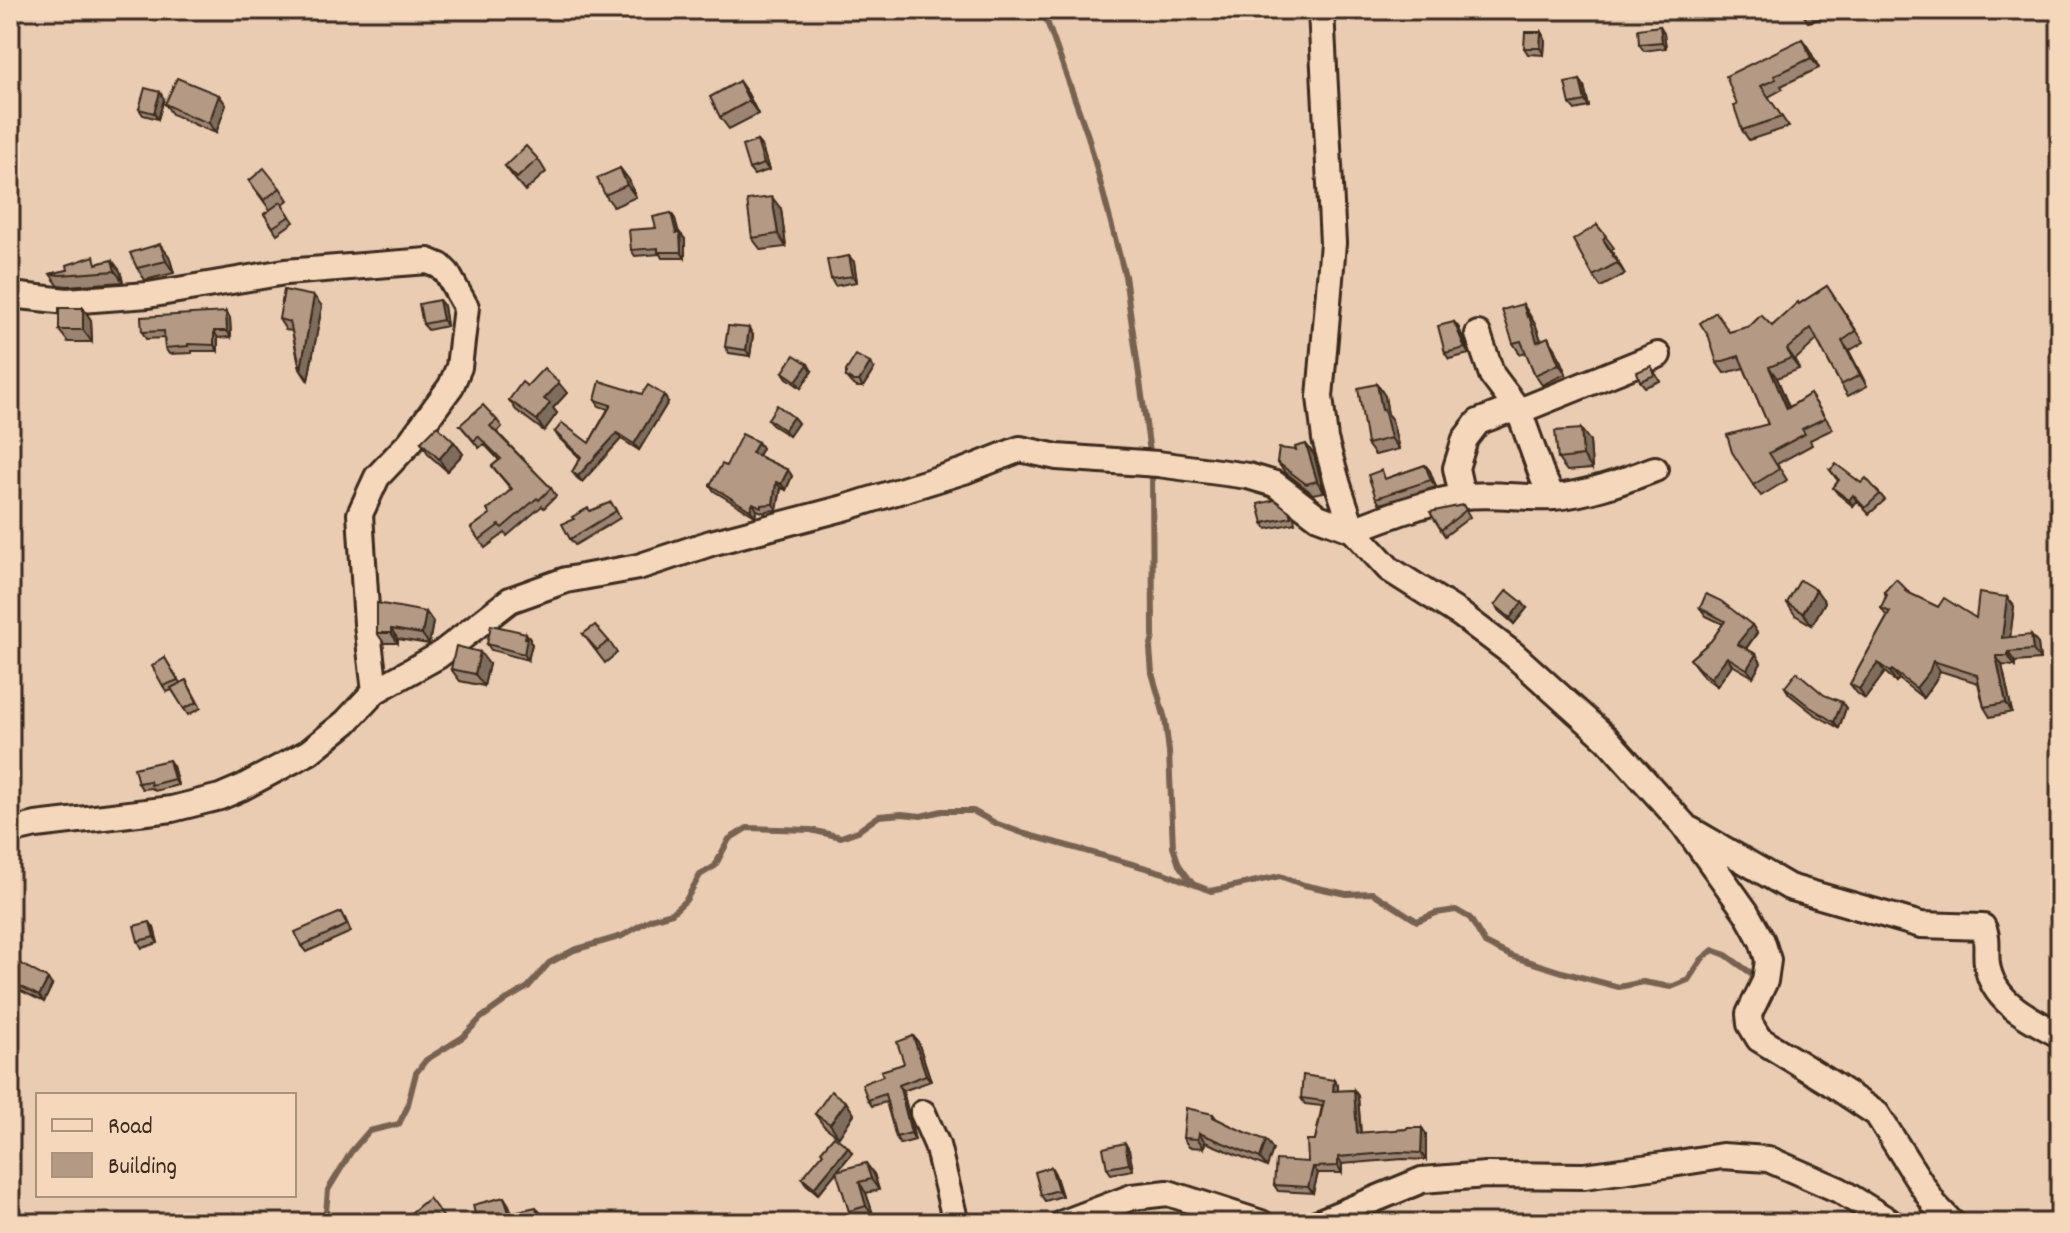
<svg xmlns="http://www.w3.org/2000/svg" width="2070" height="1233" viewBox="0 0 2070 1233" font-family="Dekko,sans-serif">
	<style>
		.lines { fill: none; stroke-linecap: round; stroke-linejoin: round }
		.stream { stroke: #776251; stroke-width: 6 }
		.minor-casing { stroke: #3b2a1e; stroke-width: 30 }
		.minor { stroke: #f5d7bb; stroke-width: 24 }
		.wall { fill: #9b8472; stroke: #3b2a1e; stroke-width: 2 }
		.shaded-wall { fill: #7e6c5c; stroke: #3b2a1e; stroke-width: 2 }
		.building { fill: #b49a84; stroke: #3b2a1e; stroke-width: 2 }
	</style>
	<rect width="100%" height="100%" fill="#eaccb2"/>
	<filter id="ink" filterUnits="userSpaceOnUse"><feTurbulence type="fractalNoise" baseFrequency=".0125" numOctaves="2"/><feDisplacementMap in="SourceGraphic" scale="16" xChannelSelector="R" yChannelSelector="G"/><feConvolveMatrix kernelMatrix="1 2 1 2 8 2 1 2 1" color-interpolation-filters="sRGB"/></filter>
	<g filter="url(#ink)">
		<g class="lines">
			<!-- stream -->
			<g class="stream">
				<path d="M1043,10l45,126 37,140 26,183"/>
				<path d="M1152,470l1,167 -3,11 2,25 13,46 4,33 4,95 6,18 13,18"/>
				<path d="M325,1223l3,-33 23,-38 18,-21 30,-7 8,-16 9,-35 10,-13 37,-23 18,-19 25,-18 22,-13 21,-24 25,-13 48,-14 29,-17 21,-6 14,-13 14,-25 15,-9 14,-27 18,-11 64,2 30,7 17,-6 21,-15 23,-2 19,2 21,-5h31l22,12 30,11 139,39 47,18 69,-15 24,9 42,9 27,-1 44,28 19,-8 20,-3 14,8 15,25 26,13 51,16 57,15 24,-5 28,5 17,-7 14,-21 11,-9 13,5 29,21"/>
			</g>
			<!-- minor casing -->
			<g class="minor-casing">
				<g id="minor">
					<path d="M1321,10l12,233 -13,154 5,42 13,46 15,45 36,39 71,45 53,40 94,85 77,86 62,87 16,29 6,19 -3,21 -16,33 1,10 9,15 70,43 48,32 57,90 18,19"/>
					<path d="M10,295l57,6 81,-6 137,-23 143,-11 12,5 7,7 19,34 -7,60 -8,19 -41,56 -33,35 -17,37 7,110 8,67"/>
					<path d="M1478,334l14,41 27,36 24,67 10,19"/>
					<path d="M1462,496l-6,-28 9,-29 13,-17 26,-10 15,-1 139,-56"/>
					<path d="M1691,830l98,57 132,38 62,2c6,11 2,24 4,37 5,38 43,55 73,71"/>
					<path d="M10,831l26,-6 136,-16 48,-12 21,-9 68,-36 37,-30 29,-31 63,-35 72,-56 56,-20 72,-13 73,-24 133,-35 120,-37 56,-22 37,8 101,7 90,12 27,8 43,33 35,13c36,-14 70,-27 107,-33 31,-5 63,2 94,0 35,-3 69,-16 101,-28"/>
					<path d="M923,1113l14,32 19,78"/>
					<path d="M1063,1223l69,-26 36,-4 93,30"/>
					<path d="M1317,1223l105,-43 64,-5 98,1 88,-12 50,-8 46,3 71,31 53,33"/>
				</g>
			</g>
			<!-- minor -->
			<use href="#minor" class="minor"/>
		</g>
		<!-- wall -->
		<g class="wall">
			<path d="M1800,10h35l1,5 -28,7z"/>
			<path d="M1660,26l4,7 2,15 -22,3 -5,-7z"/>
			<path d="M1541,32l4,7 -1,16 -16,-1 -4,-6z"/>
			<path d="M1802,39l7,10 10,19 -38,18 2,3 -15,8 21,30 -40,13 -7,-10 -5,-25z"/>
			<path d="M1580,80l4,6 5,21 -14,3 -5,-6z"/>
			<path d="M739,81l9,13 10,20 -29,15 -9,-12z"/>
			<path d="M219,95l7,10 -10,28 -18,-7 -26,-12 -7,-10z"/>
			<path d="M164,99l-6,20 -15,-4 -4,-6z"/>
			<path d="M757,141l5,6 7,23 -15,5 -5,-6z"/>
			<path d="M538,159l8,13 -21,19 -11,-13 -9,-12z"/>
			<path d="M620,168l9,12 7,17 -22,10 -9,-12z"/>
			<path d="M249,181l31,7 8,12 -6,5 12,17 -17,12 -13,-20 6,-4z"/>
			<path d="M781,209l5,38 -25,3 -9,-12z"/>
			<path d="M671,213l4,6 4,14 6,6v19h-23l-2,-4 -25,2 -4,-6z"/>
			<path d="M1597,225l17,23 -3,2 14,24 -24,13 -8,-11z"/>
			<path d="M169,256l5,17 -29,7 -8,-12z"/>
			<path d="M112,260l8,11 3,11 -56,4 -9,-1 -8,-11z"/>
			<path d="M854,262l3,20 -22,4 -4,-7z"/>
			<path d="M1827,286l37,56 -15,9 18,35 -19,10 -7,-11 -24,-45 -22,20 4,9 -22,9 12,29 21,-13 23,35 -23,11 2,5 -35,19 10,16 -26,16 -8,-11 15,-61 -24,-56 -20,5 -7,-10 12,-31 43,-6 27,-22z"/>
			<path d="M1523,304l13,22 5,14 14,8 11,26 -24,11 -7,-10 -9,-23 -6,2 -7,-11z"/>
			<path d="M322,306l-14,74h-1l-7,-11 -8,-38 -6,-1 -7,-11z"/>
			<path d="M444,306l3,20 -19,4 -5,-6z"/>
			<path d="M83,308l8,12 1,22h-24l-9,-12z"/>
			<path d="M226,312l4,6 1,19 -13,1v13h-26v2l-23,1 -4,-6 -1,-10 -18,1 -4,-7z"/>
			<path d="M1454,322l5,6 10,26 -20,5 -4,-6z"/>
			<path d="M753,335l-3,21 -21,-3 -4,-6z"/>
			<path d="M1651,366l9,15 -15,6 -5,-6z"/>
			<path d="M874,369l-11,18h-6l-6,-4 -5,-6z"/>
			<path d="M812,371l-11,17 -14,-10 -4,-6z"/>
			<path d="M1377,384l8,12 3,19 4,5 7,29 -24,6 -8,-11z"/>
			<path d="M527,386l40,7 -14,15 4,5 -13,18 -28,-21 -7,-10z"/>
			<path d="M595,400l73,2 -29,48 -18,-11 -39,43 -5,-4 -5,-6 8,-14 -21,-20 -4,-6 34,11 19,-34 -9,-3z"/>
			<path d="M793,417l5,6 -9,13 -17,-11 -4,-6z"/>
			<path d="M497,420l5,7 -5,5 54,56 5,8 -12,12 -2,-2 -35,30 -2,-3 -20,15 -14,-20 19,-14 21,-25 -19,-23 7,-6 -15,-16 -5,4 -19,-23z"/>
			<path d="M1590,441l2,28 -25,2 -9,-12z"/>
			<path d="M421,442h33l9,12 -16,17 -18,-16z"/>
			<path d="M758,442l4,6 -4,8 30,14 4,6 -6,14 -5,-2 -4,22 -11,1 -1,2 -8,-3 -2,6 -41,-25 -4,-6 16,-19z"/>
			<path d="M1306,444l8,11 10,37 -11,2 -28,-22 -8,-10z"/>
			<path d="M1425,465l5,6 6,16 -56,17 -4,-6 11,-20z"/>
			<path d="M1830,470l31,13 19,11 5,6 -16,14 -12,-13 -4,5 -15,-12 -5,-6 5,-7z"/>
			<path d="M1463,505l7,12 -25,19 -4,-6z"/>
			<path d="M615,508l5,10 -45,27 -5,-6 20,-28z"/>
			<path d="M1289,511l5,6 1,6 -28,6 -4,-6z"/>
			<path d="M1906,589l4,5 28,13 38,11 31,-21 7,9 -4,31 28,7 2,16 -25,2v4l-13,-1 10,47 -22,5 -6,-10 -6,-24 -38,-12 -5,10 -12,17 -24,-19 -3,3 -11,-10 -20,27 -8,-6 -7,-9 37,-67 -6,-9 5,-12 -2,-4z"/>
			<path d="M1816,590l9,12 -13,23 -17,-10 -8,-12z"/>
			<path d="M1495,605l32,3 -13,16 -15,-13z"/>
			<path d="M1700,608l52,17 5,8 -11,16 10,5 5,9 -8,14 -21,-12 -15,21 -13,-9 -8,-10 -6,-8 21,-18 12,-17 -17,-8z"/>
			<path d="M426,612l7,10 -4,22 -31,-5v4h-14l-7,-10z"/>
			<path d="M583,634l26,7 8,12 -12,10z"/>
			<path d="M530,639v3l2,2 -4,16 -37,-10 -4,-6z"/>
			<path d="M165,658l15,25 6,-3 15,28 -13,7 -16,-25 -5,2 -4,-6z"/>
			<path d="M489,664l-5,22 -24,-5 -9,-12z"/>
			<path d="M1785,687l61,21 -7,20 -25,-14 -25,-20z"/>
			<path d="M173,766l5,19 -23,6 -3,-3 -10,1 -4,-6z"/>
			<path d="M345,918l6,14 -45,20 -5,-6z"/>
			<path d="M154,928l4,15 -16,5 -4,-7z"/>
			<path d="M10,981l42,4 -8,17 -31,-15z"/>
			<path d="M913,1036l5,6 13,39 -28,10 12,49 -15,4 -4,-7 -10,-35 -14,4 -4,-6 15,-24 21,-13z"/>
			<path d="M1338,1086v5l16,-1 4,6 3,37 61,-5 4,6v26l-23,-1 -61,5v9h-24l-5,20 -35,-2 -4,-6 34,-23 7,-22 7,-34 -17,-2 -4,-6z"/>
			<path d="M846,1102l8,12 -15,23 -15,-11 -9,-12z"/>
			<path d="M1213,1114l4,5 56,30 -6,18 -62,-25 -1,6 -15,-1 -6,-9z"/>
			<path d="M1125,1143l4,7 4,20 -22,4 -4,-6z"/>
			<path d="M848,1147l4,6 -14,17 36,4 5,16 -13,3 8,24 -17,5 -8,-11 -12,-40 -19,23 -12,-10 -4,-6z"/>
			<path d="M1051,1167l4,7 7,22 -17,5 -4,-6z"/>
		</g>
		<!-- shaded-wall -->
		<g class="shaded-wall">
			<path d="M1660,26l4,7 2,15 -4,-6z"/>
			<path d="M1541,32l4,7 -1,16 -4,-7z"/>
			<path d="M1802,39l7,10 10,19 -8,-10z"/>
			<path d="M1580,80l4,6 5,21 -4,-6z"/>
			<path d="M739,81l9,13 10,20 -9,-13z"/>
			<path d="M160,92l4,7 -6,20 -4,-6z"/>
			<path d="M219,95l7,10 -10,28 -7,-10z"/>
			<path d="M757,141l5,6 7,23 -5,-6z"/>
			<path d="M620,168l9,12 7,17 -9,-12z"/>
			<path d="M772,197l9,12 5,38 -8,-13z"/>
			<path d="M671,213l4,6 5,20 -4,-6z"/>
			<path d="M680,233l5,6v19l-4,-6z"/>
			<path d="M1603,239l8,11 14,24 -8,-11z"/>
			<path d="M160,244l9,12 5,17 -8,-12z"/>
			<path d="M849,256l5,6 3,20 -4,-6z"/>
			<path d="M112,260l8,11 3,11 -8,-11z"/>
			<path d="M314,296l8,10 -14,74 -7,-11z"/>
			<path d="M439,300l5,6 3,20 -4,-6z"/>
			<path d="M1523,304l13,22 9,26 -8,-10z"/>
			<path d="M83,308l8,12 1,22 -9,-12z"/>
			<path d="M226,312l4,6 1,19 -4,-6z"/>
			<path d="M1454,322l5,6 10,26 -4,-6z"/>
			<path d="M749,328l4,7 -3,21 -4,-6z"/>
			<path d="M214,331l4,7v13l-4,-6z"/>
			<path d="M1548,337l7,11 11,26 -7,-10z"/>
			<path d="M1842,341l7,10 18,35 -7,-11z"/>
			<path d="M1787,349l8,11 4,9 -8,-11z"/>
			<path d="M870,363l4,6 -11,18 -4,-6z"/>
			<path d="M808,364l4,7 -11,17 -5,-7z"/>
			<path d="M1769,367l8,11 17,42 -7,-11z"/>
			<path d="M559,383l8,10 -14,15 4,5 -13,18 -7,-11 7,-21z"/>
			<path d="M1377,384l8,12 3,19 4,5 7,29 -8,-11 -9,-28z"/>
			<path d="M664,395l4,7 -29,48 -5,-6z"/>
			<path d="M793,417l5,6 -9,13 -5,-6z"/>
			<path d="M1581,429l9,12 2,28 -9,-13z"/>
			<path d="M617,433l4,6 -39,43 -4,-6z"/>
			<path d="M454,442l9,12 -16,17 -8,-12z"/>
			<path d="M758,442l4,6 -6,11 -4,-6z"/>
			<path d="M1306,444l8,11 10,37 -7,-11z"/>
			<path d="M1425,465l5,6 6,16 -5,-7z"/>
			<path d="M788,470l4,6 -6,14 -5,-6z"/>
			<path d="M776,482l5,6 -4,22 -4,-6z"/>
			<path d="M1853,495l4,6 -4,5 -4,-6z"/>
			<path d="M753,503l4,7 -2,6 -5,-6z"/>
			<path d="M1816,590l9,12 -13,23 -9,-12z"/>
			<path d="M2007,597l7,9 -5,41 -7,-9z"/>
			<path d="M1522,602l5,6 -13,16 -4,-6z"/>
			<path d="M426,612l7,10 -4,22 -7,-10z"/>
			<path d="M1752,625l5,8 -14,19 -6,-8z"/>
			<path d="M391,629l7,10v4l-7,-10z"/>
			<path d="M526,633l4,6v3l2,2 -4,16 -4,-6z"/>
			<path d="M2031,635l7,9 2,16 -7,-10z"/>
			<path d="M480,652l9,12 -5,22 -9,-12z"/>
			<path d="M2008,652l7,10v4l-7,-10z"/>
			<path d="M1756,654l5,9 -8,14 -6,-8z"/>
			<path d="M1996,656l6,9 10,47 -6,-9z"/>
			<path d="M1727,657l5,8 -15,21 -6,-8z"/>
			<path d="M1933,661l7,10 -5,10 -12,17 -7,-10z"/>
			<path d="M1878,663l7,9 -20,27 -6,-10z"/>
			<path d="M1892,670l7,9 -3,3 -6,-10z"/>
			<path d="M1842,702l4,6 -7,20 -5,-6z"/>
			<path d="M169,760l4,6 5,19 -4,-6z"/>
			<path d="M150,922l4,6 4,15 -4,-6z"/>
			<path d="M48,979l4,6 -8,17 -5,-6z"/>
			<path d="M913,1036l5,6 13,39 -5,-6z"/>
			<path d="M1334,1080l4,6v11l-5,-6z"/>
			<path d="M899,1085l4,6 12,49 -4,-7z"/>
			<path d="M1354,1090l4,6 3,43 -4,-6z"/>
			<path d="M846,1102l8,12 -15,23 -9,-13z"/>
			<path d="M1422,1128l4,6v26l-5,-7z"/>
			<path d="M1199,1133l6,9 -1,6 -6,-9z"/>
			<path d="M1266,1140l7,9 -6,18 -7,-9z"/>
			<path d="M1125,1143l4,7 4,20 -4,-6z"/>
			<path d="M848,1147l4,6 -34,41 -4,-6z"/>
			<path d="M1338,1157l4,7v9l-4,-7z"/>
			<path d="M866,1163l8,11 5,16 -8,-11z"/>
			<path d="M1051,1167l4,7 7,22 -4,-6z"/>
			<path d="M1313,1167l5,6 -5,20 -5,-6z"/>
			<path d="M859,1182l7,11 8,24 -8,-11z"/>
			<path d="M504,1197l5,8 6,16 -6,-8z"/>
			<path d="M536,1207l6,8 2,8h-4z"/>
		</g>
		<!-- building -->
		<g class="building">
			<path d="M1660,26l2,16 -23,2 -1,-15z"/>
			<path d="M1525,32h16l-1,16h-16z"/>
			<path d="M1802,39l9,19 -37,18 2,3 -15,7 21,31 -40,13 -8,-24 3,-1 -11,-29z"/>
			<path d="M177,78l42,17 -10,28 -19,-7 -25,-12z"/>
			<path d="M1580,80l5,21 -15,3 -5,-21z"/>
			<path d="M739,81l10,20 -29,16 -10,-20z"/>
			<path d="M145,88l15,4 -6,21 -15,-4z"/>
			<path d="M757,141l7,23 -15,5 -7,-23z"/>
			<path d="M526,146l12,13 -21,19 -12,-12z"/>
			<path d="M264,168l16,20 -16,12 -15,-19z"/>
			<path d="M620,168l7,17 -22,10 -8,-17z"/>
			<path d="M772,197l6,37 -26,4 -5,-38z"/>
			<path d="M281,202l9,14 -17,11 -9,-13z"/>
			<path d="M671,213l5,20h4l1,19h-23v-4l-27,2 -2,-20 27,-2 -3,-11z"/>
			<path d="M1597,225l9,11 -3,3 14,24 -24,13 -20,-36z"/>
			<path d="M160,244l6,17 -29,7 -7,-15z"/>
			<path d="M94,256l2,8 16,-4 3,11 -55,4 -10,-1 18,-4 -1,-5z"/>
			<path d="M849,256l4,20 -22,3 -4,-19z"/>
			<path d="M1827,286l29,45 -14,10 18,34 -19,10 -30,-57 -24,21 4,9 -22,9 18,42 23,-15 15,24 -23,11 3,5 -36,19 10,16 -26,16 -21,-33 -5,-17 41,-11 -29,-68 -22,7 -8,-26 -9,-14 16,-11 13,20 21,-6 11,-11 11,11 26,-24 1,2z"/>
			<path d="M284,290l30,6 -13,73 -11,-47 -11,-3z"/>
			<path d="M439,300l4,20 -20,4 -4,-20z"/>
			<path d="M1523,304l4,13 2,-1 8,26 11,-5 11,27 -24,11 -14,-34 -8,2 -11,-33z"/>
			<rect x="59" y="308" width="24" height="22"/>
			<path d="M226,312l1,19h-13v14l-26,-1v2l-23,2 -1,-17 -22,1 -1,-15z"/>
			<path d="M1454,322l11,26 -20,5 -7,-27z"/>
			<path d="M728,326l21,2 -3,22 -21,-3z"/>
			<path d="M794,355l14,9 -12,17 -13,-9z"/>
			<path d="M856,355l14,8 -11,18h-6l-7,-4v-6z"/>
			<path d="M1651,366l4,9 -15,6 -3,-9z"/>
			<path d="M544,368l15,15 -15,16 6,4 -13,17 -28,-20 13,-18 5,4z"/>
			<path d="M600,381l42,13 6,-9 16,10 -30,49 -17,-11 -39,43 -6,-4 9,-15 -26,-25 7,-9 27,20 22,-38 -16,-5z"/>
			<path d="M1377,384l5,26 2,-1 7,29 -24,6 -9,-56z"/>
			<path d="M483,405l14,15 -7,6 61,62 -12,12 -2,-2 -35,30 -3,-3 -20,15 -8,-12 19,-14 -3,-4 25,-21 -20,-23 9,-7 -23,-23 -4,5 -14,-16z"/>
			<path d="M777,405l16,12 -9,13 -16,-11z"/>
			<path d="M437,426l17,16 -15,17 -18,-17z"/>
			<path d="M1581,429l2,27 -25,3 -3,-28z"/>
			<path d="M742,434l16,8 -6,11 36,17 -7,14 -5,-2 -3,22 -12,1v2l-8,-4 -3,7 -40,-25 12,-21 4,2z"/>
			<path d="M1306,444l11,37 -11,3 -29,-22 2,-14 17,2 -1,-3z"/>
			<path d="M1836,464l25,19 5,-5 14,16 -15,14 -12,-13 -4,5 -16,-12 6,-8 -9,-10z"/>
			<path d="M1425,465l6,15 -55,18 -8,-23 14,-5 3,9z"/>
			<path d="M1275,500l14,11 2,6 -28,6 -5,-19z"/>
			<path d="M611,502l5,9 -46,28 -8,-15 12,-5 -2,-2 16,-9 2,3z"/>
			<path d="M1463,505l3,5 -25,20 -11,-18z"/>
			<path d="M1896,579l10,10 -1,2 33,16 6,-9 32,20 3,-25 28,4 -5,41 29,-3 2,15 -25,2v4h-12l10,47 -22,4 -7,-32 -44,-14 -4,11 -13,16 -24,-18 -2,2 -12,-9 -19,26 -9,-5 40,-72 -9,-4 6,-13 -3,-3z"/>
			<path d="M1800,580l16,10 -13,23 -16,-10z"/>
			<path d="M1507,590l15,12 -12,16 -15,-13z"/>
			<path d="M1706,594l15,7 31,24 -15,19 19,10 -9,15 -20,-12 -16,21 -12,-9 -9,-10 21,-18 14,-20 -25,-13z"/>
			<path d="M377,603l49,9 -4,22 -31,-5v4h-14z"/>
			<path d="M491,625l35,8 -1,5h2l-3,16 -37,-10z"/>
			<path d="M595,625l14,16 -12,9 -14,-16z"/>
			<path d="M456,646l24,6 -5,22 -24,-5z"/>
			<path d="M165,658l13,22 -15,6 -11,-20z"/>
			<path d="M1797,672l27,23 18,7 -8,20 -24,-15 -25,-20z"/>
			<path d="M186,680l11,22 -13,7 -13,-21z"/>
			<path d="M169,760l5,19 -23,6 -1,-4 -12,2 -4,-15z"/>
			<path d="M341,912l6,13 -46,21 -6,-14z"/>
			<path d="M150,922l4,15 -16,4 -4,-15z"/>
			<path d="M18,962l30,17 -9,17 -29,-15v-3z"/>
			<path d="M913,1036l13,39 -27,10 12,48 -15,4 -11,-43 -17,6 -6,-16 21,-8 -2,-5 22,-7 1,-1 -7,-21z"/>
			<path d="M1303,1075l31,5 -1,11 21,-1 3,43 50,-4v-1h15l-1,25 -22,-1 -61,5v9l-25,1 -5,20 -34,-2 2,-25 32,2 -1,-22h8l9,-39 -23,-3z"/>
			<path d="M831,1091l15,11 -16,22 -15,-10z"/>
			<path d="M1186,1108l27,6v3l27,13 26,10 -6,18 -61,-25 -1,6 -15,-1z"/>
			<path d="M834,1136l14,11 -34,41 -12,-10 21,-25 -2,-2z"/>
			<path d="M1125,1143l4,21 -22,4 -4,-20z"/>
			<path d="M866,1163l5,16 -12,3 7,24 -17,5 -13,-40z"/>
			<path d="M1051,1167l7,23 -17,5 -6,-23z"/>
			<path d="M504,1197l5,16 27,-6 4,16h-63l-4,-18z"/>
			<path d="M429,1198l16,21 -5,4h-30l-4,-6z"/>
		</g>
	</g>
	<!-- margin -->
	<rect width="2070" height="1233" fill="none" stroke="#f5d7bb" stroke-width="40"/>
	<rect x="20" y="20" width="2030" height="1193" fill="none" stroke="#3b2a1e" stroke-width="3" filter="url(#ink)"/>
	<!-- legend -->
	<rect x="36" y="1093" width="260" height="104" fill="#f5d7bb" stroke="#ab927c" stroke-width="2"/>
	<rect x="52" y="1119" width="40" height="12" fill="#f5d7bb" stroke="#ab927c" stroke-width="2"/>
	<text x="108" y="1133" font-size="24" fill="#3b2a1e">Road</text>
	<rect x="52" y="1153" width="40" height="24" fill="#b49a84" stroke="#ab927c" stroke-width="2"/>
	<text x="108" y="1173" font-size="24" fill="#3b2a1e">Building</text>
</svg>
